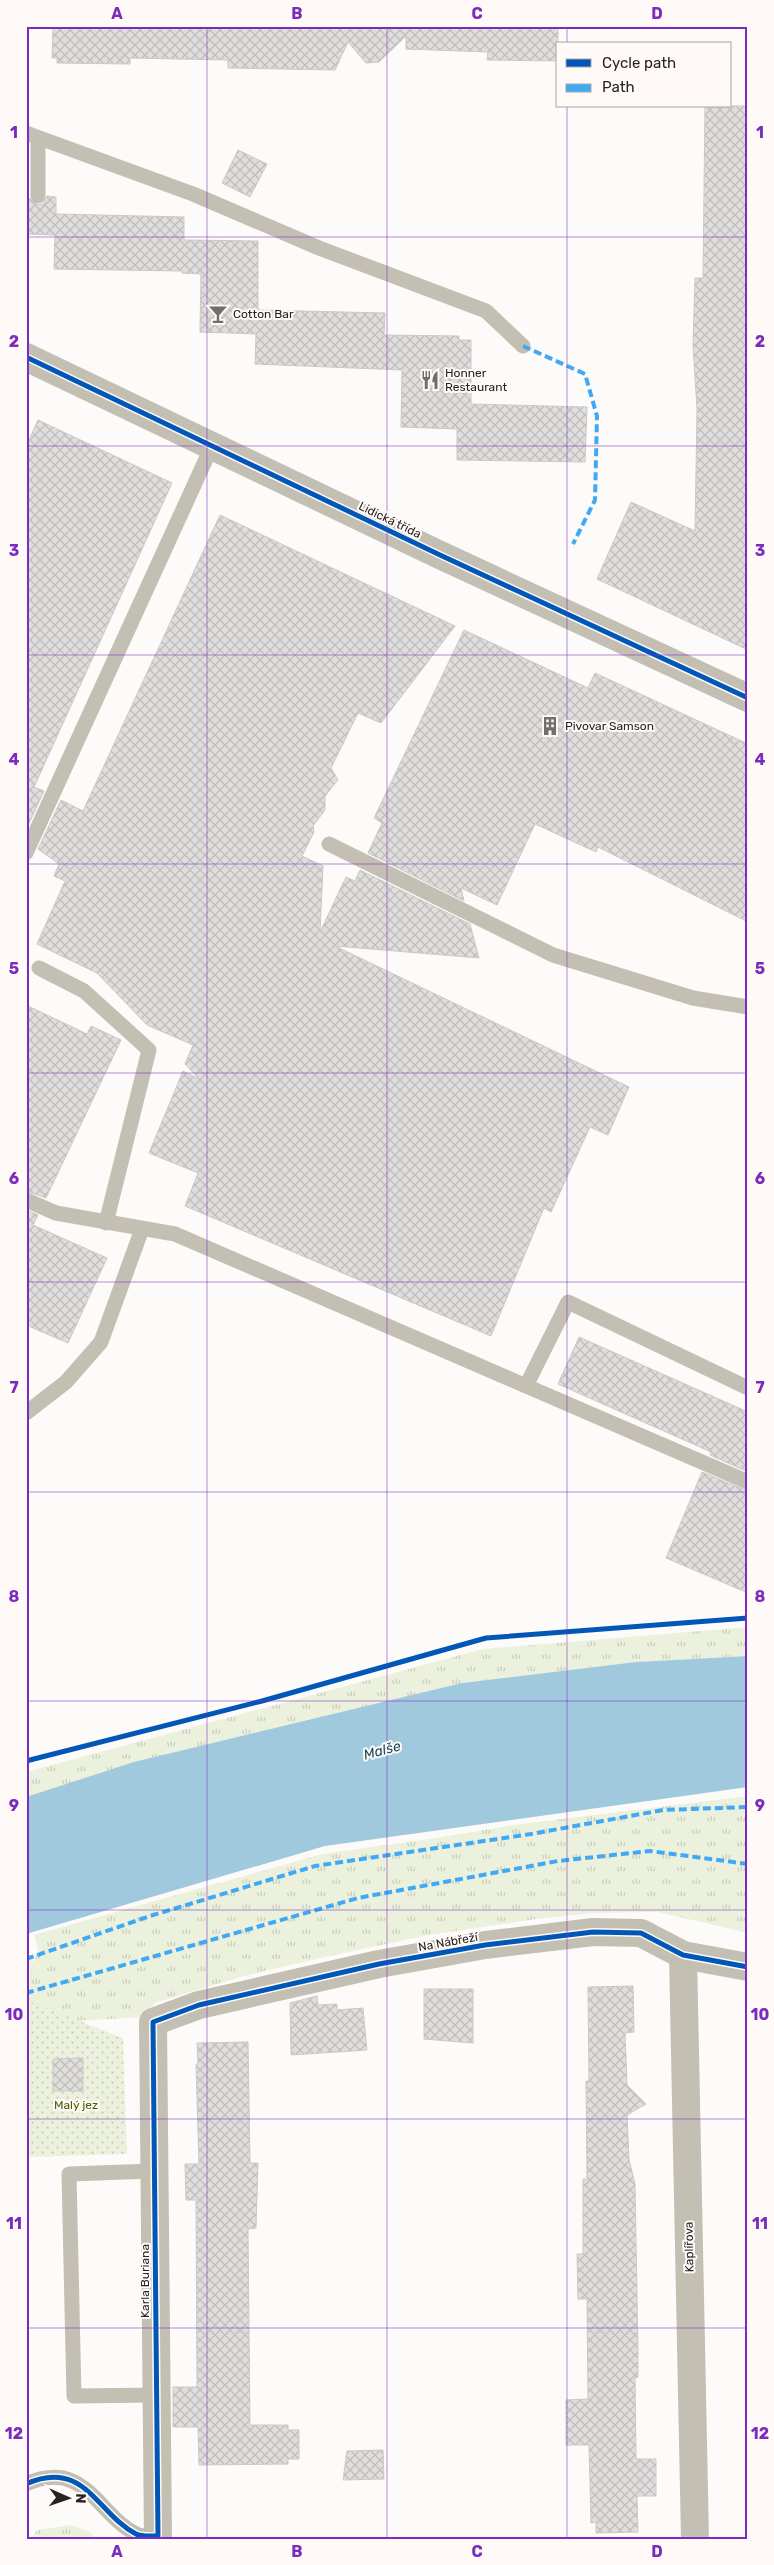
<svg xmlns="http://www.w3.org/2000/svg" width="774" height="2565" viewBox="0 0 774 2565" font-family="Rubik,sans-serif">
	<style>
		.grass { fill: url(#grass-tufts) }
		.park { fill: url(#park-dots) }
		.water { fill: #a1c9de }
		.building { fill: url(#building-cross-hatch); stroke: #cbc9c8 }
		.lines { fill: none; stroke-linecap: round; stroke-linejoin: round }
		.service { stroke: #c3bfb3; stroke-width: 15 }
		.minor { stroke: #c3bfb3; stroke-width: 28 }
		.tertiary { stroke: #c3bfb3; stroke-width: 28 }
		.quiet { stroke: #3fa9f5; stroke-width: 4; stroke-dasharray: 8 4; stroke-linecap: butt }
		.cycleway-casing { stroke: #fffaf7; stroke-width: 8 }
		.cycleway { stroke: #0057b8; stroke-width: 5 }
		.grid { fill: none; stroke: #7b2cbf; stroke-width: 1; stroke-opacity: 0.55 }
		.labels { text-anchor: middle; stroke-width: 4; stroke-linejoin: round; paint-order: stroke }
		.poi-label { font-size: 12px; fill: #262423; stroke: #fffaf7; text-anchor: start }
		.street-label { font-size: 12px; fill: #262423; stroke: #fffaf7 }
		.park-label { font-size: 12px; fill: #4a5b04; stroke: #fffaf7 }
		.water-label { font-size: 14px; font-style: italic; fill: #1b4a60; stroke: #fffaf7 }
		.neatline { fill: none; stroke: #7b2cbf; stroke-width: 2 }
		.grid-label { font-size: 16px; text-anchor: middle; font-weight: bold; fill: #7b2cbf }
	</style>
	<defs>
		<pattern id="grass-tufts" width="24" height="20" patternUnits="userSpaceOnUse" patternTransform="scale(1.25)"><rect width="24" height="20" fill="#ebf1dc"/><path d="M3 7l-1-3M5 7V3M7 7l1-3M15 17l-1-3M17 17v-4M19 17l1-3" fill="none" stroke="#c9cebc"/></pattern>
		<pattern id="park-dots" width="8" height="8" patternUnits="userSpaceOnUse" patternTransform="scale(1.25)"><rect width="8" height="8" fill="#ebf1dc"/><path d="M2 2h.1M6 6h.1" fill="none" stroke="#c9cebc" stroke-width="1.8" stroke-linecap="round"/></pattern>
		<pattern id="building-cross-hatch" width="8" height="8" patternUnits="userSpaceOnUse" patternTransform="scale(1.25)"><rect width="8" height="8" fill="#e0dedd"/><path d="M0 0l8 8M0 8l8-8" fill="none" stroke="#c0bebd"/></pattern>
	</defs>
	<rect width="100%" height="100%" fill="#fdfbf9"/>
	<!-- grass -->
	<g class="grass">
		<path d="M748,1627v29l-112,6 -174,21 -436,114v-25l457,-123z"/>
		<path d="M748,1796v137l-90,-21 -64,1 -58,6 -107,16 -104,22 -81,19 -90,27 -9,14 -88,5 -31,-1v-61l8,1 4,-11 -4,-15 288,-81 107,-15 92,-15z"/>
		<path d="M72,2525l18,7 6,7h-65l6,-9z"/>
	</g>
	<!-- park -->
	<path class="park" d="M26,2000l97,38 4,116 -101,3z"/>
	<!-- water -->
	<path class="water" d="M748,1656v131l-423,59 -299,88v-137l108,-35 328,-79 174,-21z"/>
	<!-- building -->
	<g class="building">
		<path d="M53,26h505v35l-71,-1 1,-8 -82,-3v-13l-27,26 -13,1 -18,-21 -13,28 -107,-2v-8l-98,-2v6l-73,-1v-5h-5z"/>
		<path d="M705,106h43v544l-151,-71 34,-77 64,29 2,-122 -4,-64 2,-67h8z"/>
		<path d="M238,150l29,14 -17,33 -28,-14z"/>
		<path d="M26,196l12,9 5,-1 4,-8 9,1v17l128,3v23l74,1v69l127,3 -1,22 75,1v4h12v64l116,3 -2,55 -128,-2v-31l-56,-2 1,-57 -147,-6 1,-30 -56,-2 1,-58 -19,-1v-2l-128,-2 1,-34 -29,-1z"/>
		<path d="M38,420l134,63 -138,304 10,4 -18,39v-383z"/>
		<path d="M220,515l235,111 -74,97 -23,-10 -27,55 7,12 -13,16v14l-12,16 1,6 -12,24 21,10 -3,66 26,-55 9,4 5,-11 110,54 9,34 -144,-12 294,141 -21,48 -18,-8 -39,85 -7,-4 -53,128 -306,-130 13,-33 -49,-20 34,-82 16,8 -14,-15 8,-19 -46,-20 -50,-52 -60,-29 28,-63 -11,-5 5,-12 -21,-15 23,-49 22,11z"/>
		<path d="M464,630l124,58 7,-15 153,71v178l-150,-75 -2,5 -61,-28 -38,81 -36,-17 3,13 -96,-48 14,-30 -8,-5z"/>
		<path d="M26,1005l61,29 4,-8 30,14 -75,158 -20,-7z"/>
		<path d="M26,1210l12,5 -5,10 74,33 -39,85 -42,-18z"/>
		<path d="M579,1337l169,75v60l-38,-17 1,-3 -153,-68z"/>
		<path d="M702,1472l46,19v102l-82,-35z"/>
		<path d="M633,1986l1,46 -9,1 2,52 19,19 -19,11 2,44 6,25 3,166v27l-3,1 1,81h20v37h-19l1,36 -42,1v-11l-5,1 -2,-78h-23v-45l22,-1 -1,-100h-9l-1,-45h6v-75h4l-1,-98h3l-1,-94z"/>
		<path d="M424,1989h49v54l-49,-4z"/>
		<path d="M317,1996l1,9 19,-1v6l26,-2 4,42 -76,5 -1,-52z"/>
		<path d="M248,2042l2,121h8l-2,65 -8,1 2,196h38v5h11v29h-11v5l-89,1 -1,-38h-25v-40h24l-1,-187h-10l-1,-36h14l-3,-100h2l-1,-21z"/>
		<path d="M83,2058v33h-30v-32z"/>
		<path d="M383,2450l1,29 -41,1 4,-29z"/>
	</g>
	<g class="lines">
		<!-- service -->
		<g class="service">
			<path d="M26,133l167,61 126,54 167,63 37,35"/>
			<path d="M38,139v57"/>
			<path d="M329,844l224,111 140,43 55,9"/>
			<path d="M26,853l186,-407"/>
			<path d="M39,968l45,23 65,59 -43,173"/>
			<path d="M26,1200l30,13 119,21 573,248"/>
			<path d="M526,1386l42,-84 180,86"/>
			<path d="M26,1413l40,-31 35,-40 41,-113"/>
			<path d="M154,2171l-85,3 5,222 82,-1"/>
			<path d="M26,2484c59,-26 71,30 110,50 5,3 16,2 22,2"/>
		</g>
		<!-- minor -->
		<g class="minor">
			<path d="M683,1955l12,584"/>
			<path d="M158,2539l-5,-517 46,-17 180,-41 106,-19 108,-13 48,1 42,22 65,12"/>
		</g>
		<!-- tertiary -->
		<path class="tertiary" d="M26,357l414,198 308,143"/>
		<!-- quiet -->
		<g class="quiet">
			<path d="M523,346l62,28 12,42 -2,84 -22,44"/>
			<path d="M26,1959l124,-43 165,-50 216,-32 132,-24 85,-3"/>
			<path d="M26,1993l332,-95 200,-37 92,-10 98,13"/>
		</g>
		<!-- cycleway casing -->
		<g class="cycleway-casing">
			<g id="cycleway">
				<path d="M26,357l414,198 308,143"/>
				<path d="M26,1761l236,-60 224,-63 262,-20"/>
				<path d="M26,2484c59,-26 71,30 110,50 5,3 16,2 22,2l-5,-514 46,-17 180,-41 106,-19 108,-13 48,1 42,22 65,12"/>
			</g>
		</g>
		<!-- cycleway -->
		<use href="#cycleway" class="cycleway"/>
	</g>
	<!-- grid -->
	<path class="grid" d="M207,26v2513M387,26v2513M567,26v18M567,106v2433M26,237h722M26,446h722M26,655h722M26,864h722M26,1073h722M26,1282h722M26,1492h722M26,1701h722M26,1910h722M26,2119h722M26,2328h722"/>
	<!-- icons -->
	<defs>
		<g id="bar-bare" transform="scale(1.5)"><path d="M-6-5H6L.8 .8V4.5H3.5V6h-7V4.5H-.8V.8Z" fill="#716f6e" stroke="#fffaf7" stroke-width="2.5" paint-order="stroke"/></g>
		<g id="restaurant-bare" transform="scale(1.5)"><path d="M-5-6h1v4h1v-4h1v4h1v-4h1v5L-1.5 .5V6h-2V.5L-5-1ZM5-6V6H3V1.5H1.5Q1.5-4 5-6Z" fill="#716f6e" stroke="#fffaf7" stroke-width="2.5" paint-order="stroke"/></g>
		<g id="building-bare" transform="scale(1.5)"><path d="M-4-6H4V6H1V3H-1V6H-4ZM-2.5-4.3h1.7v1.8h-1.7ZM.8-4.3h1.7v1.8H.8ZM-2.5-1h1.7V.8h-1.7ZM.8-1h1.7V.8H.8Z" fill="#716f6e" stroke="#fffaf7" stroke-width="2.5" paint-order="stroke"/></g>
	</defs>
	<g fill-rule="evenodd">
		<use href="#bar-bare" x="218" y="314"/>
		<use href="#restaurant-bare" x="430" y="380"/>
		<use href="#building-bare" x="550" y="726"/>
	</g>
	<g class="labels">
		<!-- poi labels -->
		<g class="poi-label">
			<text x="233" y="318">Cotton Bar</text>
			<text x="445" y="377">Honner<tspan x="445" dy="14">Restaurant</tspan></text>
			<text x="565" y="730">Pivovar Samson</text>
		</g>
		<!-- street labels -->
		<g class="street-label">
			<text transform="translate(390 520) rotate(26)" y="4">Lidická třída</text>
			<text transform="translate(448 1942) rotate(-10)" y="4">Na Nábřeží</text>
			<text transform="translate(689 2247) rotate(-91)" y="4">Kaplířova</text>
			<text transform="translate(145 2281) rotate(-90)" y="4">Karla Buriana</text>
		</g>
		<!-- park labels -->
		<g class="park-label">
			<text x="76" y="2109">Malý jez</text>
		</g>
		<!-- water labels -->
		<g class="water-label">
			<text transform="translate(382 1750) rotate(-15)" y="5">Malše</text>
		</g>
	</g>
	<!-- border -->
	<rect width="774" height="2565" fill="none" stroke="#fffaf7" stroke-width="55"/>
	<!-- legend -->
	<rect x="556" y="42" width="175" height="65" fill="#fffaf7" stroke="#a8a4a2"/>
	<rect x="566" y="59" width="25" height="8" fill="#0057b8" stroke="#a8a4a2"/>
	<text x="602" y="68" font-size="15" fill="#262423">Cycle path</text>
	<rect x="566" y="84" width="25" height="8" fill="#3fa9f5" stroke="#a8a4a2"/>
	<text x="602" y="92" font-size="15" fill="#262423">Path</text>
	<!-- north arrow -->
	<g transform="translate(68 2498) rotate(92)" stroke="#fffaf7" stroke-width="4" paint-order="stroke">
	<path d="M0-4L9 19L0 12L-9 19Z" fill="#262423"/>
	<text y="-8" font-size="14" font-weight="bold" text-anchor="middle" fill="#262423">N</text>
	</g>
	<rect x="28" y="28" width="718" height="2510" class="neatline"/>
	<g class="grid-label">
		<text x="117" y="19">A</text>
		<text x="297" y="19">B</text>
		<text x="477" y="19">C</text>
		<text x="657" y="19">D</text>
		<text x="14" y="138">1</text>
		<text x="760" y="138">1</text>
		<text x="14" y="347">2</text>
		<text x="760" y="347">2</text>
		<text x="14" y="556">3</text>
		<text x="760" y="556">3</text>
		<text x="14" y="765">4</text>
		<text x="760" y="765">4</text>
		<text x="14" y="974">5</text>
		<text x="760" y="974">5</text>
		<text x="14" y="1184">6</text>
		<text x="760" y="1184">6</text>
		<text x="14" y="1393">7</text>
		<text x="760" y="1393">7</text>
		<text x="14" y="1602">8</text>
		<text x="760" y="1602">8</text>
		<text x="14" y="1811">9</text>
		<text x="760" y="1811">9</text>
		<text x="14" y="2020">10</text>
		<text x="760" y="2020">10</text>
		<text x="14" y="2229">11</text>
		<text x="760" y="2229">11</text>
		<text x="14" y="2439">12</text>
		<text x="760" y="2439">12</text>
		<text x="117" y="2557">A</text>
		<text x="297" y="2557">B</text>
		<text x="477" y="2557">C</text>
		<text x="657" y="2557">D</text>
	</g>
</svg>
